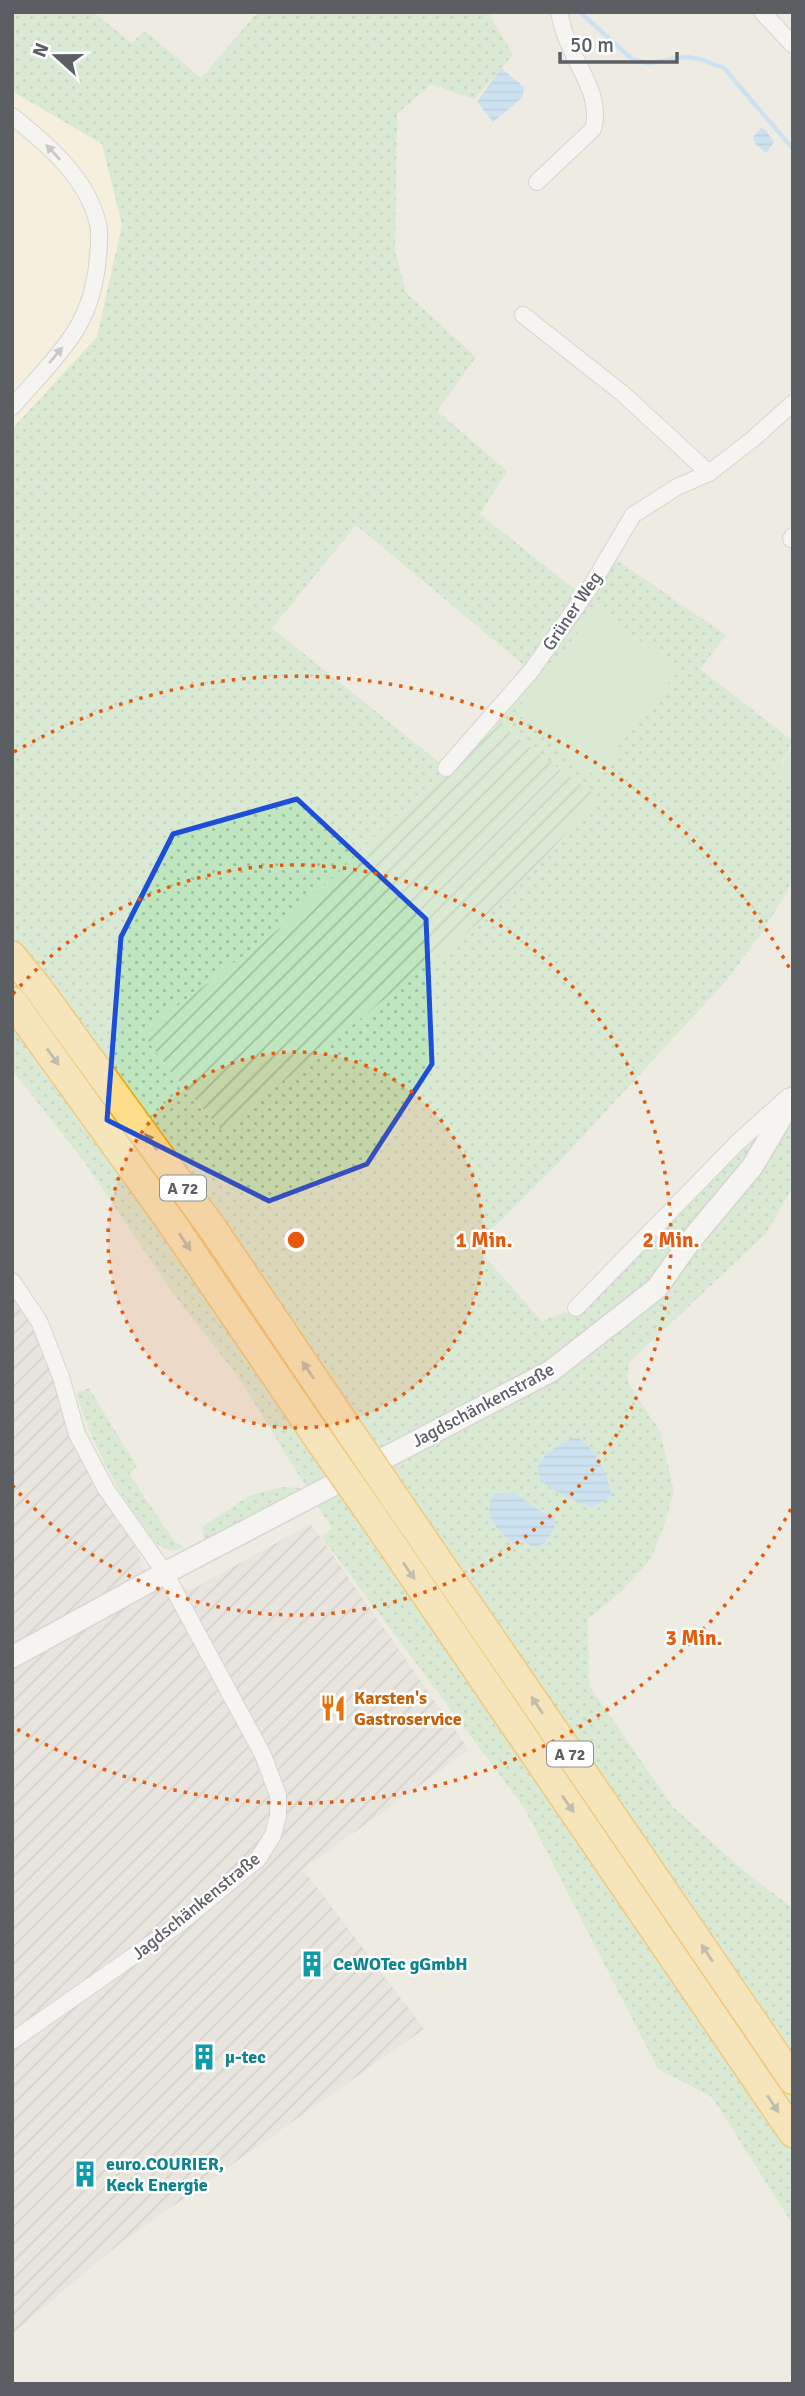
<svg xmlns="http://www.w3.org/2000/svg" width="805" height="2396" viewBox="0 0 805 2396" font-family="Signika,sans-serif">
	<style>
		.commercial { fill: #fef4d8 }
		.industrial { fill: url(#industrial-furrows) }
		.grass { fill: url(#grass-dots); fill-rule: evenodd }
		.garden { fill: url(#garden-furrows) }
		.pitch { fill: #c0e6bf }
		.water { fill: url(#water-rules) }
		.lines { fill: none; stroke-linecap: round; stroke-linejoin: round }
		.stream { stroke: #a2d8ff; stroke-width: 4.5 }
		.minor-casing { stroke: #b6b9bd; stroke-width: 18 }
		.secondary-casing { stroke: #b7babf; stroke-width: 24 }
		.motorway-casing { stroke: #f1a100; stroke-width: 31 }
		.minor { stroke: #fff; stroke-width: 16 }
		.secondary { stroke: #fff; stroke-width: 21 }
		.motorway { stroke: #fede8a; stroke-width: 28 }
		.motorway-bridge-casing { stroke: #f1a100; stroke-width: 31; stroke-linecap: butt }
		.motorway-bridge { stroke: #fede8a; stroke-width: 28 }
		.oneway { fill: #9d9fa2 }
		.oneway2 { fill: #8c856f }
		.marked { fill: none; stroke: #1d4ed8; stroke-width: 5; stroke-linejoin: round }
		.ring { fill: none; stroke: #e8590c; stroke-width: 3.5; stroke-dasharray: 3.5 7 }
		.labels { text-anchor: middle; stroke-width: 5; stroke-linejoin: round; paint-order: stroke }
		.shield { fill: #fff; stroke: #8c8f92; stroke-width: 2 }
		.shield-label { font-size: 16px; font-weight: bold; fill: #5b5f64 }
		.street-label { font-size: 18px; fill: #5b5f64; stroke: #fff }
		.food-label { font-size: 18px; font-weight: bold; fill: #c56008; stroke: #fff; text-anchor: start }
		.culture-label { font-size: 18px; font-weight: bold; fill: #0d838f; stroke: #fff; text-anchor: start }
		.centre { fill: #e8590c; stroke: #fff; stroke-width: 3.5 }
		.ring-label { font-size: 21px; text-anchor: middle; font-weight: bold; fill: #e8590c; stroke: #fff; stroke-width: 5; stroke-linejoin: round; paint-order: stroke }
	</style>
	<defs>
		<pattern id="industrial-furrows" width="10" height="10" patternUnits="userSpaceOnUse" patternTransform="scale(1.75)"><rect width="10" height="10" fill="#dfddd7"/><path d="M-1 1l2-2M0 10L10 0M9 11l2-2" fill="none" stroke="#b8b6b2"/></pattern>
		<pattern id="grass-dots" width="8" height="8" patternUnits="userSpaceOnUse" patternTransform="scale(1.75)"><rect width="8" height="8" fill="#c0e6bf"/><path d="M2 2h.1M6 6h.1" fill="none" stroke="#9fbe9f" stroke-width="1.8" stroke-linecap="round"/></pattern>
		<pattern id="garden-furrows" width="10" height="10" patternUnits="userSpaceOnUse" patternTransform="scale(1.75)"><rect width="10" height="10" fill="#c0e6bf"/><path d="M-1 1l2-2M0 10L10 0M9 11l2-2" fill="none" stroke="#9fbe9f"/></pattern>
		<pattern id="water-rules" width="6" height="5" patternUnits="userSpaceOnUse" patternTransform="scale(1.75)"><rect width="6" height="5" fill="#a2d8ff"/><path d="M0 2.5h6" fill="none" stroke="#87b2d2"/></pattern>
	</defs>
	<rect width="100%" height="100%" fill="#eeebe3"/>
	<!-- commercial -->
	<path class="commercial" d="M12,91l91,53 19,81 -25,112 -85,92z"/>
	<!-- industrial -->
	<path class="industrial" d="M12,1290l21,36 19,51 19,61 27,54 36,52 6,13 1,11 50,22 120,-66 158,226 -166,119 121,160 -306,216 -106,89z"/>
	<!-- grass -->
	<g class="grass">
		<path d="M12,12h81l39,31 13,-12 56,47 57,-66h230l25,43 -39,44 -43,-15 -34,30 -2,138 12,42 69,63 -39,54 70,60 -27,43 103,82 26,-41 117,80 -26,34 93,72 -18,35 18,12v93l-30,50 -36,49 -168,182 -84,84 67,75 34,-13 217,-215v93l-27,48 -137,128 -1,21 32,48 14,60 -10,35 -13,33 -28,31 -35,29 1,66 83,121 73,66 48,36v317l-81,-128 -54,-28 -133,-260 -204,-273 11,-7 -93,-151 -64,-82 -90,-133 -73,-93v-641l85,-92 25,-112 -20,-81 -90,-53zM356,525l175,146 -41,47 107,79 -376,333 -51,-59 -28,-38 142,-108 162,-157 -174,-140z"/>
		<path d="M89,1388l48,79 -8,7 45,67 10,6c-10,4 -16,5 -26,-2 -37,-44 -64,-97 -82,-152z"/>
		<path d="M281,1487l21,1 -98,54 -2,-15 47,-31z"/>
	</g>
	<!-- garden -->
	<path class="garden" d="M490,718l108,79 -90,102 -286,232 -52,-60 -28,-38 142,-108 162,-157z"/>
	<!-- pitch -->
	<g class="pitch">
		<path d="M598,607l80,64 -83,105 -80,-64z"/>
		<path d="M793,745v43l-18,-12z"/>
	</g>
	<!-- water -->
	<g class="water">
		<path d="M501,68l23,19 -2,11 -29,24 -16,-20z"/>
		<path d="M761,128l5,2 8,12 -8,11 -11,-9 -2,-7z"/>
		<path d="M577,1437c21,15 29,34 35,59l-20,11c-15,-6 -33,-12 -45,-22 -26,-21 12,-41 30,-48z"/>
		<path d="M495,1493h18l41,26 1,7 -10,17 -11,4 -15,-8 -6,5c-16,-15 -32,-29 -18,-51z"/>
	</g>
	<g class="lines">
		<!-- stream -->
		<path class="stream" d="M580,12l53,48 17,3 35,-6 15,2 24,9 69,81"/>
		<!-- minor casing -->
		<g class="minor-casing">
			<g id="minor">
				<path d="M762,12l31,33"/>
				<path d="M12,116c35,28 75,61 86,108 3,13 0,29 -1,43 -3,22 -10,46 -23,66 -17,26 -41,50 -62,74"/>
				<path d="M537,182l56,-53c10,-33 -18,-64 -28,-95 -3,-7 -4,-15 -6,-22"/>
				<path d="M523,315l99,78 87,80"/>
				<path d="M791,539l2,-3"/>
				<path d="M446,768l85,-97 60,-85 42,-71 44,-28 32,-14 44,-34 40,-36"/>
				<path d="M12,1281l27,40 22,56 16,57 29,55 59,84 98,182 15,40v21l-5,19 -15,24 -79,65 -167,117"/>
				<path d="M576,1308l161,-165 51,-46"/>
			</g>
		</g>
		<!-- secondary casing -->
		<g class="secondary-casing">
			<path id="secondary" d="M12,1657l153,-84 386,-202 106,-83 34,-48 61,-73 41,-69"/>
		</g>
		<!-- motorway casing -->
		<g class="motorway-casing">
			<g id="motorway">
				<path d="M12,956l26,32 175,241 133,197"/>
				<path d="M12,1001l161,224 147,216"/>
				<path d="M395,1498l398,582"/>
				<path d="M371,1514l422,619"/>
			</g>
		</g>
		<!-- minor -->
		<use href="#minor" class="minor"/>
		<!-- secondary -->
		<use href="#secondary" class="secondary"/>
		<!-- motorway -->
		<use href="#motorway" class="motorway"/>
		<!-- motorway-bridge casing -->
		<g class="motorway-bridge-casing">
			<g id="motorway-bridge">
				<path d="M346,1426l49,72"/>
				<path d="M320,1441l51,73"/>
			</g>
		</g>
		<!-- motorway-bridge -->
		<use href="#motorway-bridge" class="motorway-bridge"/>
	</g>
	<!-- one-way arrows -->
	<defs><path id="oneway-solid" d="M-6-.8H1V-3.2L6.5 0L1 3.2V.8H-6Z" transform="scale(1.75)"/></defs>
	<g class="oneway">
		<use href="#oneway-solid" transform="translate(53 152) rotate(-133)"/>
		<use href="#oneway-solid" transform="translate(56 355) rotate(-50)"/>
	</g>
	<g class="oneway2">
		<use href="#oneway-solid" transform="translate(53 1057) rotate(54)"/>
		<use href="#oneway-solid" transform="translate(151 1142) rotate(-126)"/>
		<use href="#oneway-solid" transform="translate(185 1242) rotate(56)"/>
		<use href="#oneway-solid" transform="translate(308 1370) rotate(-124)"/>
		<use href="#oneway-solid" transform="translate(409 1571) rotate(55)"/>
		<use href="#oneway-solid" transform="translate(537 1705) rotate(-124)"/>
		<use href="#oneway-solid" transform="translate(568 1804) rotate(55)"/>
		<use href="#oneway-solid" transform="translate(707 1953) rotate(-124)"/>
		<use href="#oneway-solid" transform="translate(773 2104) rotate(56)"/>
	</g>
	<!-- marked area -->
	<path d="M0 0H805V2396H0ZM297,799l129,120 6,145 -65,100 -98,37 -162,-81 14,-183 52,-103z" fill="#eeebe3" fill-opacity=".55" fill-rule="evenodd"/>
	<path class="marked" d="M297,799l129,120 6,145 -65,100 -98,37 -162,-81 14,-183 52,-103z"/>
	<!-- distance rings -->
	<circle cx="296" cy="1240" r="188" fill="#e8590c" fill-opacity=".12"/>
	<g class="ring">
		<circle cx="296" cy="1240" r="188"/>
		<path d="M13 994A375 375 0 1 1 13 1486"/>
		<path d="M791 1509A563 563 0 0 1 15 1728M14 752A563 563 0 0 1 791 971"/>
	</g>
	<!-- icons -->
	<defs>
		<g id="restaurant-bare" transform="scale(2.1)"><path d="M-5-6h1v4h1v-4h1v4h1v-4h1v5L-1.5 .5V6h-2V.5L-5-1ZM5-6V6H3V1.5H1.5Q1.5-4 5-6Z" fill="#e8710a" stroke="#fff" stroke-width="2.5" paint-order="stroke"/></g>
		<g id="building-bare" transform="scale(2.1)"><path d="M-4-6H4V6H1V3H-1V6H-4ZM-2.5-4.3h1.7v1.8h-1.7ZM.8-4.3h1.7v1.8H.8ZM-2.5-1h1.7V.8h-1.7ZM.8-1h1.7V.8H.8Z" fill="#0f9aa8" stroke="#fff" stroke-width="2.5" paint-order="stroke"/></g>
	</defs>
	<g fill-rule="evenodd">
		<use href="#restaurant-bare" x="333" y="1708"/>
		<use href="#building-bare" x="312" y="1964"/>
		<use href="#building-bare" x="204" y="2057"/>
		<use href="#building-bare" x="85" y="2174"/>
	</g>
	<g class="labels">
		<!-- shield labels -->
		<g class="shield">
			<rect x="160" y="1175.5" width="46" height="25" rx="5"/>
			<rect x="547" y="1741.5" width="46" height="25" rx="5"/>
		</g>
		<g class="shield-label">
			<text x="183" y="1194">A 72</text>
			<text x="570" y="1760">A 72</text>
		</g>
		<!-- street labels -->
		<g class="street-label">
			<text transform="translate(572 611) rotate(-56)" y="6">Grüner Weg</text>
			<text transform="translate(483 1405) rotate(-28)" y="6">Jagdschänkenstraße</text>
			<text transform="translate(196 1906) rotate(-39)" y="6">Jagdschänkenstraße</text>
		</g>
		<!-- food labels -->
		<g class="food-label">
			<text x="354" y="1704">Karsten's<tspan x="354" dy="21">Gastroservice</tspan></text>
		</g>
		<!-- culture labels -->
		<g class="culture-label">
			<text x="333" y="1970">CeWOTec gGmbH</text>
			<text x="225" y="2063">µ-tec</text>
			<text x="106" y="2170">euro.COURIER,<tspan x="106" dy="21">Keck Energie</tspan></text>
		</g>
	</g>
	<circle cx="296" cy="1240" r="10" class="centre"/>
	<g class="ring-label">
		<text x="484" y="1247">1 Min.</text>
		<text x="671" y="1247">2 Min.</text>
		<text x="694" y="1645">3 Min.</text>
	</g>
	<!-- border -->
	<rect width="805" height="2396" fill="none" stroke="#5b5f64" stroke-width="28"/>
	<!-- north arrow -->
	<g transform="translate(56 56) rotate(291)" stroke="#ffffff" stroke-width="5" paint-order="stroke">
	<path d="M0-5L12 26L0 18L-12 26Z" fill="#5b5f64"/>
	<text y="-10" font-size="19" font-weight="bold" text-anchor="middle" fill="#5b5f64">N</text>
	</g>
	<!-- scale -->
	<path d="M560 52v10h117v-10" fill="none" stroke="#5b5f64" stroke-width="3.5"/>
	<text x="570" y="52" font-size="21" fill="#5b5f64" stroke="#ffffff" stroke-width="5" paint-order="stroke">50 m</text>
</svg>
